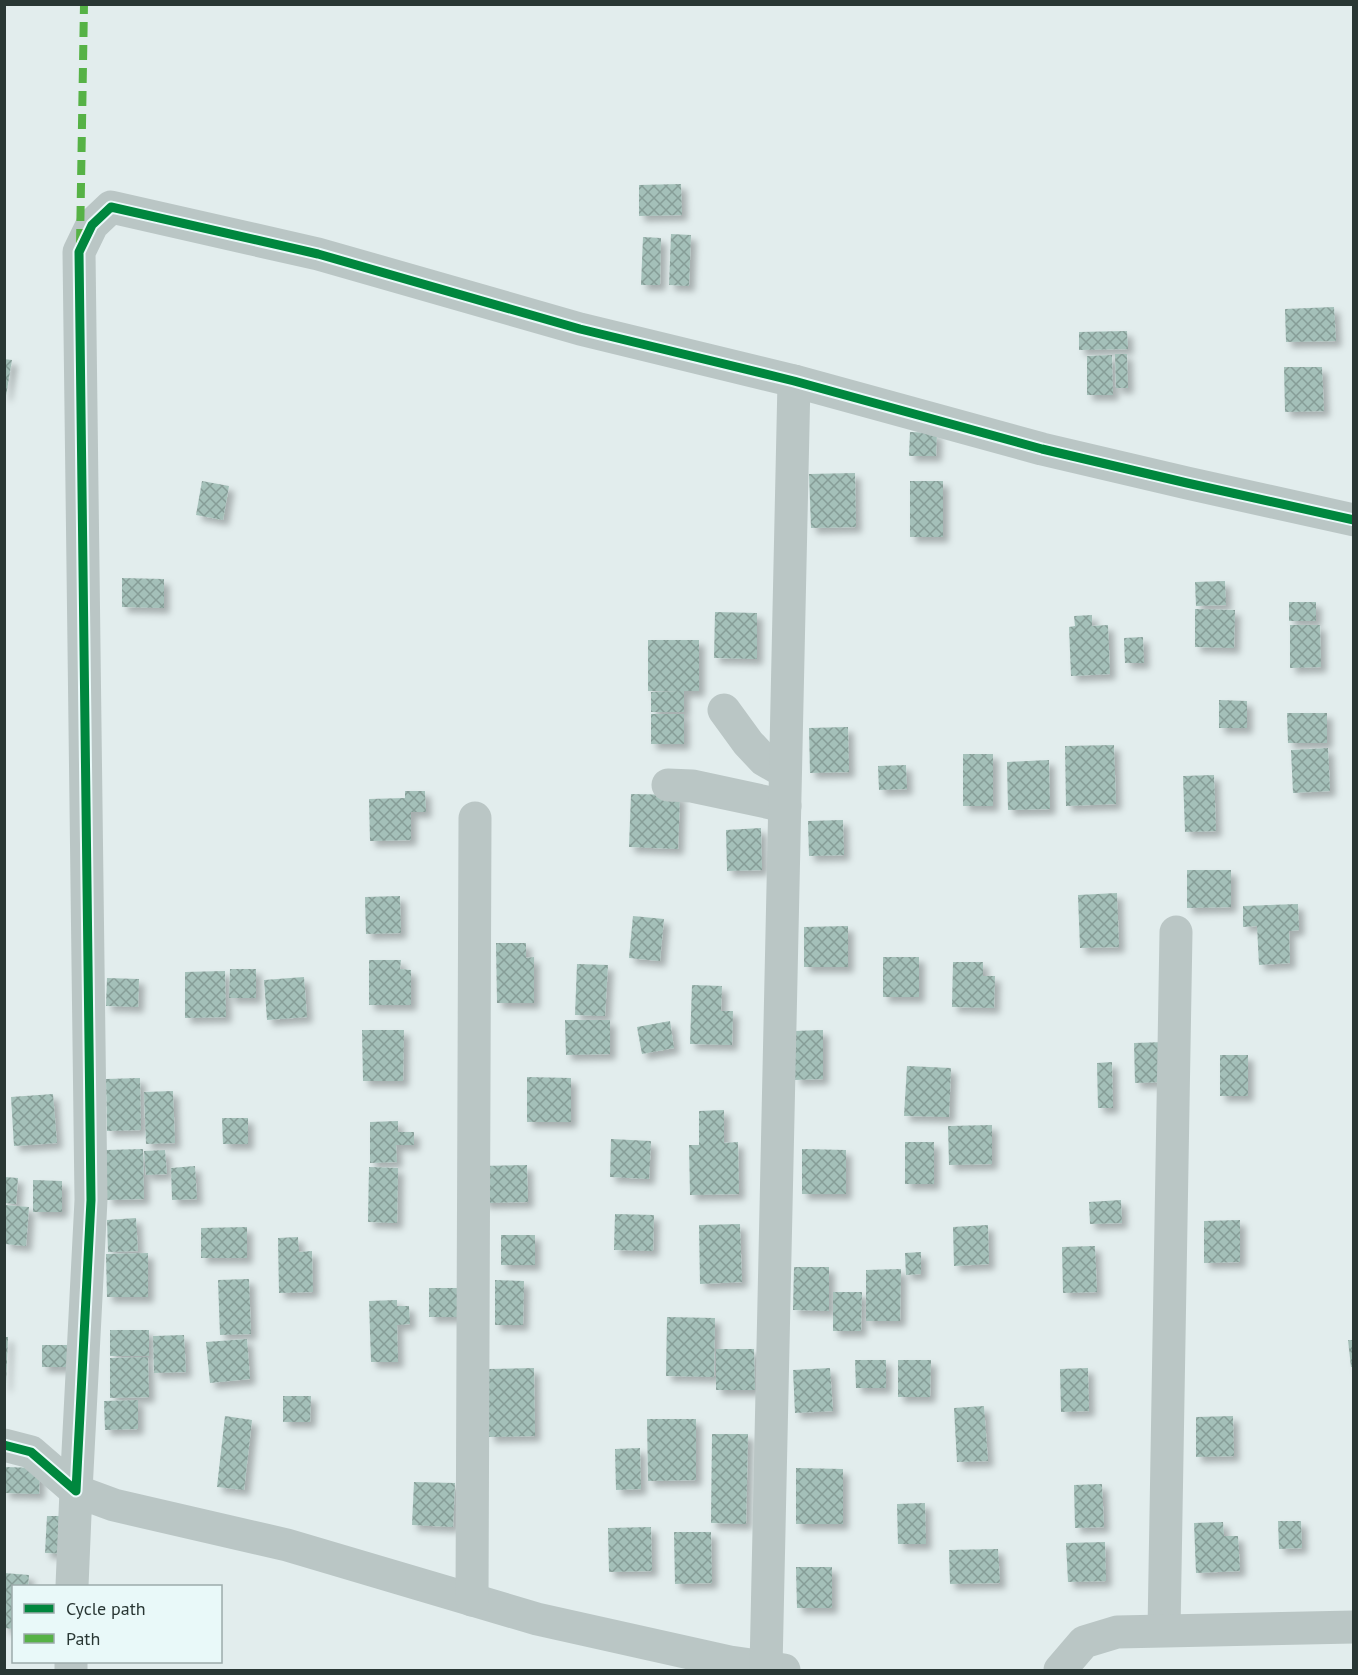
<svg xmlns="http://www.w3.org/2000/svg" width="1358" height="1675" viewBox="0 0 1358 1675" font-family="'PT Sans',sans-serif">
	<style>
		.building { fill: url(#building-cross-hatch); filter: url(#shadow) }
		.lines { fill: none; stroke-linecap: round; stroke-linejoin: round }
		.minor { stroke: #bac6c5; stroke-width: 33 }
		.quiet { stroke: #56b246; stroke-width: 8; stroke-dasharray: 15 8; stroke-linecap: butt }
		.cycleway-casing { stroke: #e9f9f9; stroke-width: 13 }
		.cycleway { stroke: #00873e; stroke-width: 9 }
	</style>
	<defs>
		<pattern id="building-cross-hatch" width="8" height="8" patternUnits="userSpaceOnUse" patternTransform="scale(1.5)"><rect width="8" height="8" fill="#a4c0b9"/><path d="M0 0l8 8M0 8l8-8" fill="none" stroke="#869d97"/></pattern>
		<filter id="shadow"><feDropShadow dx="5.5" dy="5.5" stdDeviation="3" flood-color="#0004"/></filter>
	</defs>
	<rect width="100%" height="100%" fill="#e2eded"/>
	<!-- building -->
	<g class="building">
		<path d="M681,184l1,31 -43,1v-31z"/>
		<path d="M671,234l20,1 -2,51 -20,-1z"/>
		<path d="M643,237l18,1 -1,47h-19z"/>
		<path d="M1334,307l2,34 -50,1 -1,-33z"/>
		<path d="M1127,331l1,18 -49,1v-18z"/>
		<path d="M1115,354h12l1,34h-12z"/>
		<path d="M1112,355l1,40h-26v-39z"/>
		<path d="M4,359l8,1 -6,36h-2z"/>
		<path d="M1284,367h38l2,44 -39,1z"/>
		<path d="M910,432l27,1 -1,23h-27z"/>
		<path d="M855,473l1,54 -45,1 -2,-54z"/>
		<path d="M202,481l27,5 -6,34 -27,-5z"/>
		<rect x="910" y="481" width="33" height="56"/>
		<path d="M122,578l42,1v29l-42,-1z"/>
		<path d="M1225,581l1,24 -30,1 -1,-24z"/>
		<rect x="1289" y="602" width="27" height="19"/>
		<path d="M1195,609l40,1 -1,38 -39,-1z"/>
		<path d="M715,612l42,1v46l-43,-1z"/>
		<path d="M1092,615v11l16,-1 2,49 -39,2 -2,-49 6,-1 -1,-10z"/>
		<path d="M1290,625h30l1,42 -31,1z"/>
		<path d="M1143,637l1,26h-19l-1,-25z"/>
		<path d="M648,640h51v51h-15v21h-33v-20l30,-1h-33z"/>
		<path d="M1219,700l28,1v27h-28z"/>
		<path d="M1287,713h40v30h-39z"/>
		<rect x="651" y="714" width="33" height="30"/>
		<path d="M848,727l1,45 -39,1 -1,-45z"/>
		<path d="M1114,745l2,59 -50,2 -1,-60z"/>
		<path d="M1328,748l2,43 -37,2 -2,-43z"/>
		<rect x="963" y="754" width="30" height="52"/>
		<path d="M1049,760l1,49 -42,1 -1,-48z"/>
		<path d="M906,765l1,24 -28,1 -1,-24z"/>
		<path d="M1214,775l2,56 -31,1 -2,-56z"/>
		<path d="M405,791h20l1,21h-15v28l-41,1 -1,-42 36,-1z"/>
		<path d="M631,794l49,1 -2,54 -49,-2z"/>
		<path d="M843,820l1,35 -35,1 -1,-35z"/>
		<path d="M761,828l1,42 -35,1 -1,-41z"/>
		<path d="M1187,870h44v37l-44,1z"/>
		<path d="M1117,893l2,54 -39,1 -2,-53z"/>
		<path d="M400,896l1,37 -35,1 -1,-37z"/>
		<path d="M1298,904l1,26 -10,1 1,32 -31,2 -2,-39 -14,1v-21z"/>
		<path d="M633,916l31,3 -4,42 -31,-3z"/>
		<path d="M848,926v41h-44v-40z"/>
		<path d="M496,943h30v15l8,-1v46h-37z"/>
		<rect x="883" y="957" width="36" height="40"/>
		<path d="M369,960h32l-1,9 11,1v35h-42z"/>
		<path d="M953,962h30v14h12l-1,32 -42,-1z"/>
		<path d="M577,964l31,1 -3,51 -30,-1z"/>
		<path d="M230,969h26v29h-27z"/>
		<path d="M225,971l1,46 -41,1v-46z"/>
		<path d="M304,977l3,40 -40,3 -3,-40z"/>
		<path d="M107,978l32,1 -1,28 -32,-1z"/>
		<path d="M692,985l30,1 -1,25h12l-1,34 -42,-1z"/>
		<path d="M565,1020h45v34l-44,1z"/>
		<path d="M670,1021l4,27 -32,6 -5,-27z"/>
		<path d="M362,1030h42l-1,51h-40z"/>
		<path d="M823,1030v49l-28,1 -1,-49z"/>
		<path d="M1165,1042l1,40 -31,1 -1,-40z"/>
		<rect x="1220" y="1055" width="28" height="41"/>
		<path d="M1112,1062l1,46h-15l-1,-45z"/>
		<path d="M907,1066l44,2 -2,49 -45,-1z"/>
		<path d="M527,1077l44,1v44h-44z"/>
		<path d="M140,1078l1,52 -34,1 -1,-52z"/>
		<path d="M173,1091l2,52 -29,1 -2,-52z"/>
		<path d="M53,1094l4,49 -43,3 -3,-49z"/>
		<path d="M724,1110v33l14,-1 1,52 -49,1 -1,-50h10v-34z"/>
		<path d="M222,1118h26v26h-25z"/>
		<path d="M398,1121v11h16v13h-18l1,17 -27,1v-41z"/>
		<path d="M992,1125v39l-43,1 -1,-39z"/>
		<path d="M611,1139l40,2 -2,38 -39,-2z"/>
		<rect x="905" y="1142" width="29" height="42"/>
		<path d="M143,1149l1,50 -37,1 -1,-50z"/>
		<path d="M802,1149l44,1v44h-44z"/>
		<path d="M165,1150l2,24 -21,1 -2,-24z"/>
		<path d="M527,1165l1,37 -45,1 -1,-37z"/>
		<path d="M195,1166l2,33 -25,1 -1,-32z"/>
		<path d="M369,1167l29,1 -1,55 -29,-1z"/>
		<path d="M4,1177l14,1 -2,26 -12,-1z"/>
		<path d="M33,1180l29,1v31h-29z"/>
		<path d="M1121,1200l1,23 -32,1 -1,-22z"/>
		<path d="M5,1205l24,2 -3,39 -21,-2z"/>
		<path d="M615,1214l39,1 -1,36 -39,-1z"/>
		<path d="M136,1218l2,33 -30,1 -1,-32z"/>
		<path d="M1240,1220v42l-36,1v-42z"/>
		<path d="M740,1224l2,58 -42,2 -1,-59z"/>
		<path d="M988,1225l1,39 -35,2 -1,-39z"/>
		<path d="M247,1227v31h-46v-30z"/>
		<rect x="501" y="1235" width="34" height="30"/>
		<path d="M298,1237l1,15 13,-1 1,41 -34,1 -1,-55z"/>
		<path d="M1095,1246l2,46 -34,1 -1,-46z"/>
		<path d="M921,1252v22l-15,1 -1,-22z"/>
		<path d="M148,1253v44h-41l-1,-43z"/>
		<path d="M794,1267h35v44l-36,-1z"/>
		<path d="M901,1269l-1,52h-34v-51z"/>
		<path d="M249,1279l2,55 -31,1 -2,-55z"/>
		<path d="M495,1280l29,1 -1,44h-28z"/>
		<rect x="429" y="1288" width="32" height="29"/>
		<path d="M833,1292h29l-1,39h-28z"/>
		<path d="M397,1300v6h12l1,18 -13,1 1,37h-27l-2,-61z"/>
		<path d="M667,1317l48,1 -1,59 -48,-1z"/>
		<rect x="110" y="1330" width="39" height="26"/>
		<path d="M184,1335l2,37 -32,1 -1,-37z"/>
		<path d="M4,1337h4l-2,49h-2z"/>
		<path d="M247,1339l3,40 -40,4 -4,-41z"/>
		<path d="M1348,1340h6v27h-3z"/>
		<rect x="42" y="1345" width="27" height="22"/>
		<path d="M716,1349h38l1,41h-39z"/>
		<path d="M148,1357l1,40 -39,1v-40z"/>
		<path d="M855,1360h31v28h-30z"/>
		<path d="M898,1360h33l-1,37h-32z"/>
		<path d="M534,1368l1,68 -46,1 -1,-68z"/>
		<path d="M830,1368l3,43 -38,2 -2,-43z"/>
		<path d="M1088,1368l1,43 -28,1 -1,-43z"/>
		<path d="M283,1396h28l-1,26h-27z"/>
		<path d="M138,1400v29l-33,1 -1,-29z"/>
		<path d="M984,1406l4,55 -31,1 -3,-54z"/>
		<path d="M225,1416l27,4 -8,70 -27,-3z"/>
		<path d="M1233,1416l1,40 -38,1v-40z"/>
		<path d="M647,1419h49v61l-48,1z"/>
		<path d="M712,1434h36l-2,90 -35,-1z"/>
		<path d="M640,1448l1,41 -25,1 -1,-41z"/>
		<path d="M4,1467l36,1 -1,26 -35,-1z"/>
		<path d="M796,1468l47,1v55h-47z"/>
		<path d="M414,1482l41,1 -2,44 -41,-2z"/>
		<path d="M1102,1484l2,43 -29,1 -1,-43z"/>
		<path d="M925,1503l1,41h-28l-1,-40z"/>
		<path d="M47,1516h24l-1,38 -25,-1z"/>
		<path d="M1278,1521h23l1,27 -23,1z"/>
		<path d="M1223,1522l1,14h14l2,35 -44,2 -2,-50z"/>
		<path d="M651,1527l1,44 -43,1 -1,-44z"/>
		<path d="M674,1532h37l1,51 -37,1z"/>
		<path d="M1105,1542l1,39 -38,1 -2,-39z"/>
		<path d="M998,1549l2,34 -50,1 -1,-34z"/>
		<path d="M796,1567h36v41h-35z"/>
		<path d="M4,1573l25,2 -1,11h-14v43l-10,-1z"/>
	</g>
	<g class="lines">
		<!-- minor -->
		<g class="minor">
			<path d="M724,710l24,33 16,17 21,12"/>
			<path d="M668,785l24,1 93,20"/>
			<path d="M4,1445l27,7 45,39 15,-291 -12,-948 13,-27 19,-18 207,47 262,75 214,52 248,68 145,34 167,37"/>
			<path d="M72,1586l4,-95 38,14 173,40 250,74 193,43 54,8"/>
			<path d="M472,1600l3,-782"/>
			<path d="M1164,1630l12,-698"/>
			<path d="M766,1668l28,-1287"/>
			<path d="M71,1670v-8"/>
			<path d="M1060,1670l24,-28 33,-10 237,-5"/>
		</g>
		<!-- quiet -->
		<path class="quiet" d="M80,244l4,-240"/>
		<!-- cycleway casing -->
		<g class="cycleway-casing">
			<path id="cycleway" d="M4,1445l27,7 45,39 15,-291 -12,-948 13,-27 19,-18 207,47 262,75 214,52 248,68 145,34 167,37"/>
		</g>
		<!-- cycleway -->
		<use href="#cycleway" class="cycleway"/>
	</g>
	<!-- border -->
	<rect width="1358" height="1675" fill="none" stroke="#293734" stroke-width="12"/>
	<!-- legend -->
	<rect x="12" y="1585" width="210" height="78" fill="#e9f9f9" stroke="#9cabaa" stroke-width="1.5"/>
	<rect x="24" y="1604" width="30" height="9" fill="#00873e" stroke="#9cabaa" stroke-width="1.5"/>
	<text x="66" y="1615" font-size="18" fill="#293734">Cycle path</text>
	<rect x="24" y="1634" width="30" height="9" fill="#56b246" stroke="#9cabaa" stroke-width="1.5"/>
	<text x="66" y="1645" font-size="18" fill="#293734">Path</text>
</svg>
